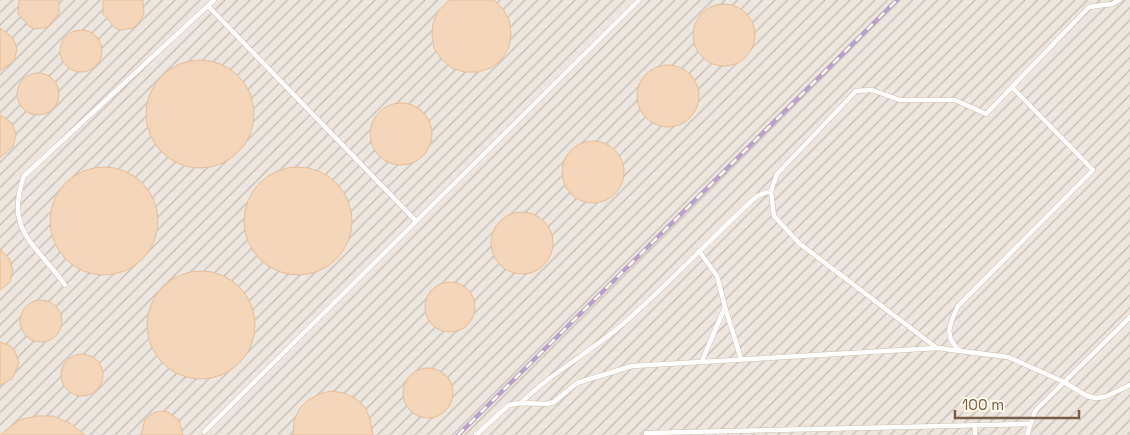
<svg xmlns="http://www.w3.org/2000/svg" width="1130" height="435" viewBox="0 0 1130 435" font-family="'Space Grotesk',sans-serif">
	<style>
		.industrial { fill: url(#industrial-furrows) }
		.building { fill: #f3d6ba; stroke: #e7be99 }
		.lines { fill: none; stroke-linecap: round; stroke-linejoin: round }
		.lane-casing { stroke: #d1c0ac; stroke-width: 5.5 }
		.lane { stroke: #fff; stroke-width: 4.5 }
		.rail-casing { stroke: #b9a1c7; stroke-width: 4.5 }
		.rail { stroke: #fff9ea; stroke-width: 2.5; stroke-dasharray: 8; stroke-linecap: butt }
	</style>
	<defs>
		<pattern id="industrial-furrows" width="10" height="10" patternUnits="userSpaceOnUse" patternTransform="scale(1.25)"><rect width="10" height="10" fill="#ece6de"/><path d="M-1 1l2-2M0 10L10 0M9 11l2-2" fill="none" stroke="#c4beb6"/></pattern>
	</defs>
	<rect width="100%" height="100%" fill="#fdf5e3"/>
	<!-- industrial -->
	<rect class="industrial" x="0" y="0" width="1130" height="435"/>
	<!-- building -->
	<g class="building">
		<path d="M19,0h40v13l-11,14 -12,2 -6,-2 -12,-13z"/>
		<path d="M103,0h40l1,14 -6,10 -5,4 -12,2 -6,-2 -12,-14z"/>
		<path d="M449,0h45l9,9 6,11 2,14 -2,13 -7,12 -11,9 -13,4h-13l-13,-4 -10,-8 -8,-12 -2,-13 1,-12 5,-12z"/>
		<circle cx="724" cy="35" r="31"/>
		<path d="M0,28l13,10 4,11 -3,12 -14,10z"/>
		<circle cx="81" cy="51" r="21"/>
		<circle cx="200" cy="114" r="54"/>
		<circle cx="668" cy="96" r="31"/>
		<circle cx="38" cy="94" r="21"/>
		<circle cx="401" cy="134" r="31"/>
		<path d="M0,115l12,8 4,12 -3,12 -13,11z"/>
		<circle cx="593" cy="172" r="31"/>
		<circle cx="298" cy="221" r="54"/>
		<circle cx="104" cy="221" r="54"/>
		<circle cx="522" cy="243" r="31"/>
		<path d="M0,249l9,9 4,12 -3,12 -10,8z"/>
		<circle cx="201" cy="325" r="54"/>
		<circle cx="450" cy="307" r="25"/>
		<circle cx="41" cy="321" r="21"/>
		<path d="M0,342l11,4 4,5 4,12 -7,16 -12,6z"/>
		<circle cx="82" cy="375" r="21"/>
		<circle cx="428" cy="393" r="25"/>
		<path d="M331,391l13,2 11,5 10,9 5,12 3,16h-80l1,-14 5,-12 9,-9 11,-6z"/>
		<path d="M162,411l6,1 11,8 4,15h-42l4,-16 10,-7z"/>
		<path d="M36,416h17l17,7 15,12h-85l19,-15z"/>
	</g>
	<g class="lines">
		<!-- lane casing -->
		<g class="lane-casing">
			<g id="lane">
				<path d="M1119,0l-7,4 -23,3 -103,107 -31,-14h-55l-28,-10 -16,1 -79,83 -6,17 3,25 26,28 137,104 71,9 56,25 23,14 9,2 9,-1 25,-12"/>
				<path d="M208,6l208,215"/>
				<path d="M699,251l18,25 8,31"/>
				<path d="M65,285c-29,-41 -61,-54 -41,-109l190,-176"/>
				<path d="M959,350c-16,-14 -9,-27 -1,-44l135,-136 -81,-83"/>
				<path d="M702,361l23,-54 16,52"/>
				<path d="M521,403c31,-31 70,-51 103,-80 46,-40 88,-86 133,-127l14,-5"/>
				<path d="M975,425v10"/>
				<path d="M204,432l435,-432"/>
				<path d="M476,435l33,-30 12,-2 25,1 8,-2 23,-19 55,-17 305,-18"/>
				<path d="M646,435v-2l384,-9"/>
				<path d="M1027,435l8,-24 95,-94"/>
			</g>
		</g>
		<!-- lane -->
		<use href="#lane" class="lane"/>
		<!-- rail casing -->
		<g class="rail-casing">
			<path id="rail" d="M458,435l439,-435"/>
		</g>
		<!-- rail -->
		<use href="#rail" class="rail"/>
	</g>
	<!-- scale -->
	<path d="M955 410v8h124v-8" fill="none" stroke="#765d48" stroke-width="2.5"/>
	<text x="962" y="410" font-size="15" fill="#765d48" stroke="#fff9ea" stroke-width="4" paint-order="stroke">100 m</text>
</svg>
